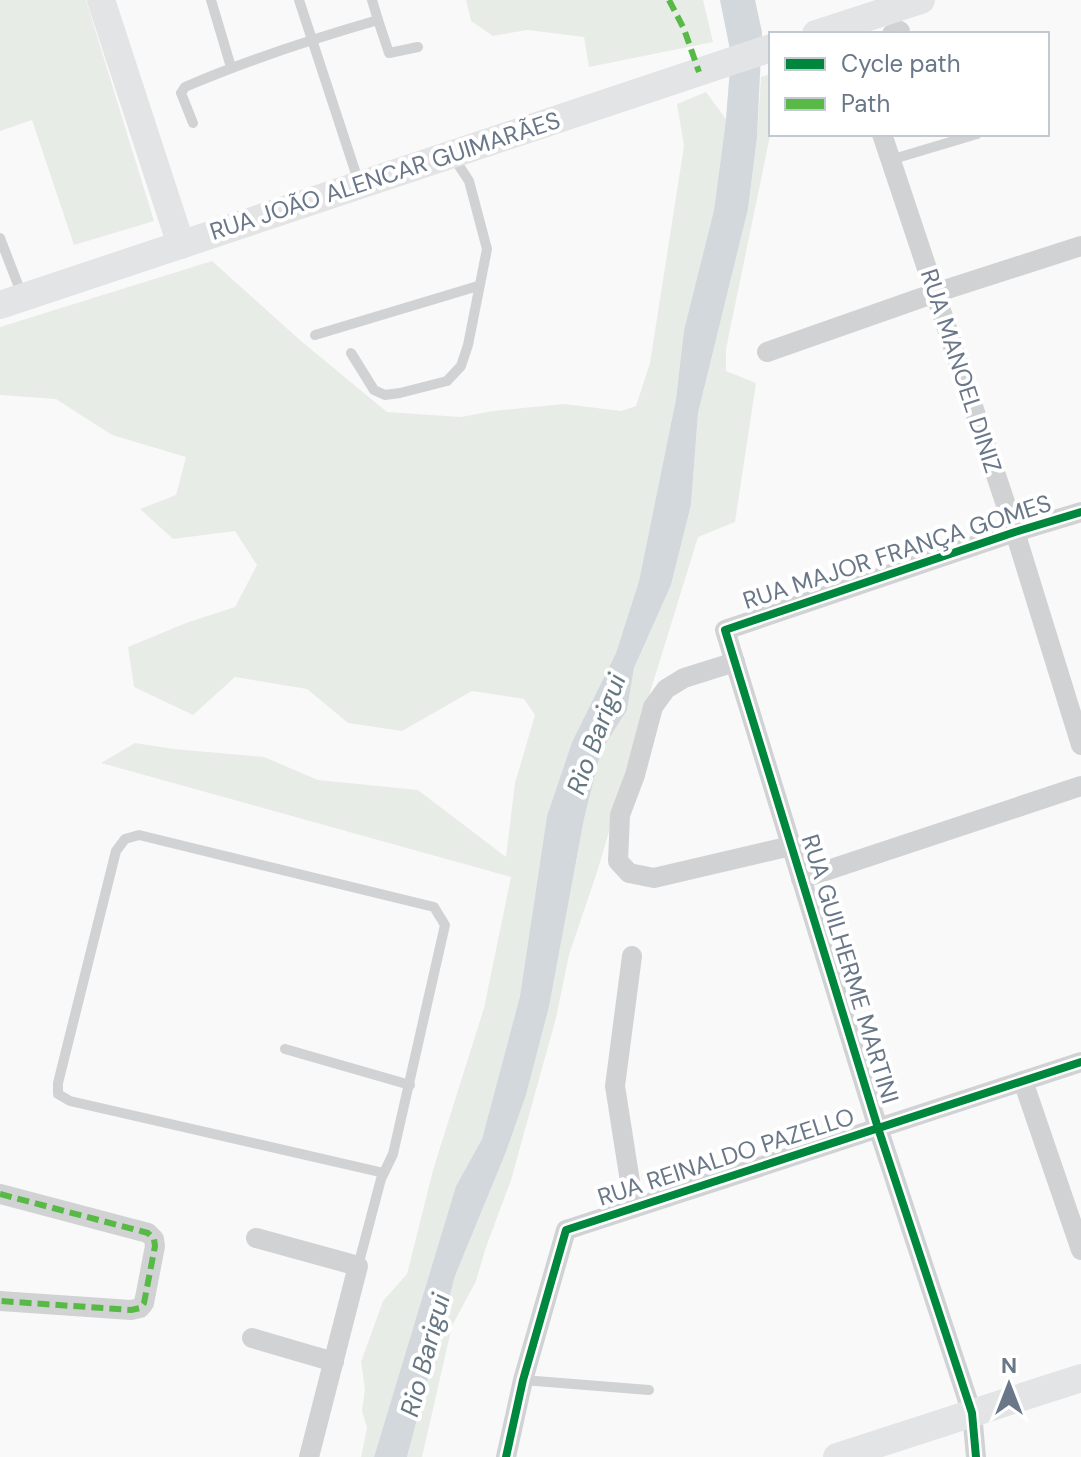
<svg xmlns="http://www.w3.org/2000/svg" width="1081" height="1457" viewBox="0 0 1081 1457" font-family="'DM Sans',sans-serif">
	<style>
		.green { fill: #e8ece7 }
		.water { fill: #d2d8dc }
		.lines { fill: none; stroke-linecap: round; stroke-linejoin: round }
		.lane { stroke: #d1d2d4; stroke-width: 10 }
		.street { stroke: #d1d2d4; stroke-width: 20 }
		.secondary { stroke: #e3e4e5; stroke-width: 28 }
		.quiet { stroke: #58b947; stroke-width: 6; stroke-dasharray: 12 6; stroke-linecap: butt }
		.cycleway-casing { stroke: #fff; stroke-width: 13 }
		.cycleway { stroke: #00873e; stroke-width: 8 }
		.labels { text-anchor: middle; stroke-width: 8; stroke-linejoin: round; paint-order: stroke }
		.street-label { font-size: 24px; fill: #697789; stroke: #fff }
		.water-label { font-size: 26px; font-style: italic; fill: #657783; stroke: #fff }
	</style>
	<rect width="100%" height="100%" fill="#f9f9f9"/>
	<!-- green -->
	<g class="green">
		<path d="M0,0h86l68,221 -80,24 -42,-125 -32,11z"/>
		<path d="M466,0h237l10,42 -124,25 -5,-30 -57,-7 -34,6 -22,-15z"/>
		<path d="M771,74v57l-45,218v22l30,12 -21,139 -37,15 -50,162 -50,170 -29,86 -13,63 -45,162 -26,70 -9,31 -24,45 -30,131h-15l48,-181 51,-124 20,-57 23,-88 35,-188 17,-68 26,-42 7,-41 37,-83 20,-80 7,-92 50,-204 9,-70 4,-62z"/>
		<path d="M706,92l20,27 -12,91 -30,120 -8,69 -37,182 -23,72 -44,89 -25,74 -27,180 -38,143 -26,47 -82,271h-13l6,-29 -5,-17 3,-22 -4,-27 22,-61 24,-27 26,-104 51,-162 27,-131 -410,-114 34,-20 39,6 90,8 54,23 100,10 88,67 9,-74 20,-68 -11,-16 -52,-8 -70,40 -54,-8 -41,-34 -72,-12 -42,38 -59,-28 -6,-40 58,-24 49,-16 22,-42 -22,-34 -62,8 -33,-30 36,-14 10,-38 -74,-22 -56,-36 -56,-4v-68l212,-66 89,80 86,71 74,5 32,-6 71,-7 57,7 15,-5 14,-43 34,-217 -7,-42z"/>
	</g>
	<!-- water -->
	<path class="water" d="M720,0h35l7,32 -5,106 -9,71 -50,204 -7,92 -20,80 -37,83 -7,42 -26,41 -17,68 -35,188 -23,88 -20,57 -51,124 -48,181h-33l82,-271 26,-47 38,-143 27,-180 25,-74 44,-89 23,-72 37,-182 8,-69 30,-120 12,-91 5,-64z"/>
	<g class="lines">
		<!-- lane -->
		<g class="lane">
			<path d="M211,0l20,67"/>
			<path d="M299,0l60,183"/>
			<path d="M372,0l6,20"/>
			<path d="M193,123l-12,-30 4,-6c63,-27 127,-48 193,-67l11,33 29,-6"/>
			<path d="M890,160l87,-26"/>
			<path d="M0,238l22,57"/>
			<path d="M315,335l163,-49"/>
			<path d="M351,353l23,37 11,5 15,-2 47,-12 14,-15 7,-21 19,-96 -18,-68 -17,-26"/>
			<path d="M285,1049l125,36"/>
			<path d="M358,1266l23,-87 12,-25 52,-229 -11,-18 -295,-72 -14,4 -9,12 -58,232v11l12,7 314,72"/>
			<path d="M523,1380l126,10"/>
		</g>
		<!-- street -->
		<g class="street">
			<path d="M892,34l8,-3"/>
			<path d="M882,134l133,398 66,213"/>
			<path d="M767,352l168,-59 146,-47"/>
			<path d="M735,662l-51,16 -18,11 -13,18 -18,68 -15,40 -2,46 11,12 25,5 137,-32"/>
			<path d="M801,879l280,-93"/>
			<path d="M632,956l-17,130 19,121"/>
			<path d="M1023,1081l58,169"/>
			<path d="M0,1194l148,39 6,6 1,7 -11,57 -4,5 -9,2 -131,-9"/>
			<path d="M256,1238l102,28 -49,191"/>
			<path d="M252,1338l82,24"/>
			<path d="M506,1457l17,-77 43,-150 515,-168"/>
			<path d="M976,1457l-4,-44 -94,-285 -153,-498 290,-98 66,-20"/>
		</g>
		<!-- secondary -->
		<g class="secondary">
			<path d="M101,0l80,245"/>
			<path d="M816,34l105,-34"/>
			<path d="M0,305l771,-257"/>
			<path d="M837,1457l244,-79"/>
		</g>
		<!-- quiet -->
		<g class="quiet">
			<path d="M669,0l15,29 15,43"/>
			<path d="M0,1194l148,39 6,6 1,7 -11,57 -4,5 -9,2 -131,-9"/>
		</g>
		<!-- cycleway casing -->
		<g class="cycleway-casing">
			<g id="cycleway">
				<path d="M506,1457l17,-77 43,-150 515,-168"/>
				<path d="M976,1457l-4,-44 -94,-285 -153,-498 290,-98 66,-20"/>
			</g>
		</g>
		<!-- cycleway -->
		<use href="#cycleway" class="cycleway"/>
	</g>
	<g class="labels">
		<!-- street labels -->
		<g class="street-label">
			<text transform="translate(385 176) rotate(-18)" y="8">RUA JOÃO ALENCAR GUIMARÃES</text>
			<text transform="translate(961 371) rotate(72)" y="8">RUA MANOEL DINIZ</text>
			<text transform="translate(897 552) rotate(-18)" y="8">RUA MAJOR FRANÇA GOMES</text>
			<text transform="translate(850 969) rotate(73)" y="8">RUA GUILHERME MARTINI</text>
			<text transform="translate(726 1157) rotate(-18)" y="8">RUA REINALDO PAZELLO</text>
		</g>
		<!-- water labels -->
		<g class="water-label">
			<text transform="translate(596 734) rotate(-70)" y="9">Rio Barigui</text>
			<text transform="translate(425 1355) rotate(-75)" y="9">Rio Barigui</text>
		</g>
	</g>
	<!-- legend -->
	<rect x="769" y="32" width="280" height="104" fill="#ffffff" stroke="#c3c9d0" stroke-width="2"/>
	<rect x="785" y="58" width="40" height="12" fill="#00873e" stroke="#c3c9d0" stroke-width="2"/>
	<text x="841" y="72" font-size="24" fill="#697789">Cycle path</text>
	<rect x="785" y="98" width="40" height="12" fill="#58b947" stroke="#c3c9d0" stroke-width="2"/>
	<text x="841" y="112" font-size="24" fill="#697789">Path</text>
	<!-- north arrow -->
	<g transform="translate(1009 1385)" stroke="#ffffff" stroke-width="6" paint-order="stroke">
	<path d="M0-6L14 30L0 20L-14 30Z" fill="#697789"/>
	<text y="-12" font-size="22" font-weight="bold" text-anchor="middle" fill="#697789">N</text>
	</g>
</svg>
